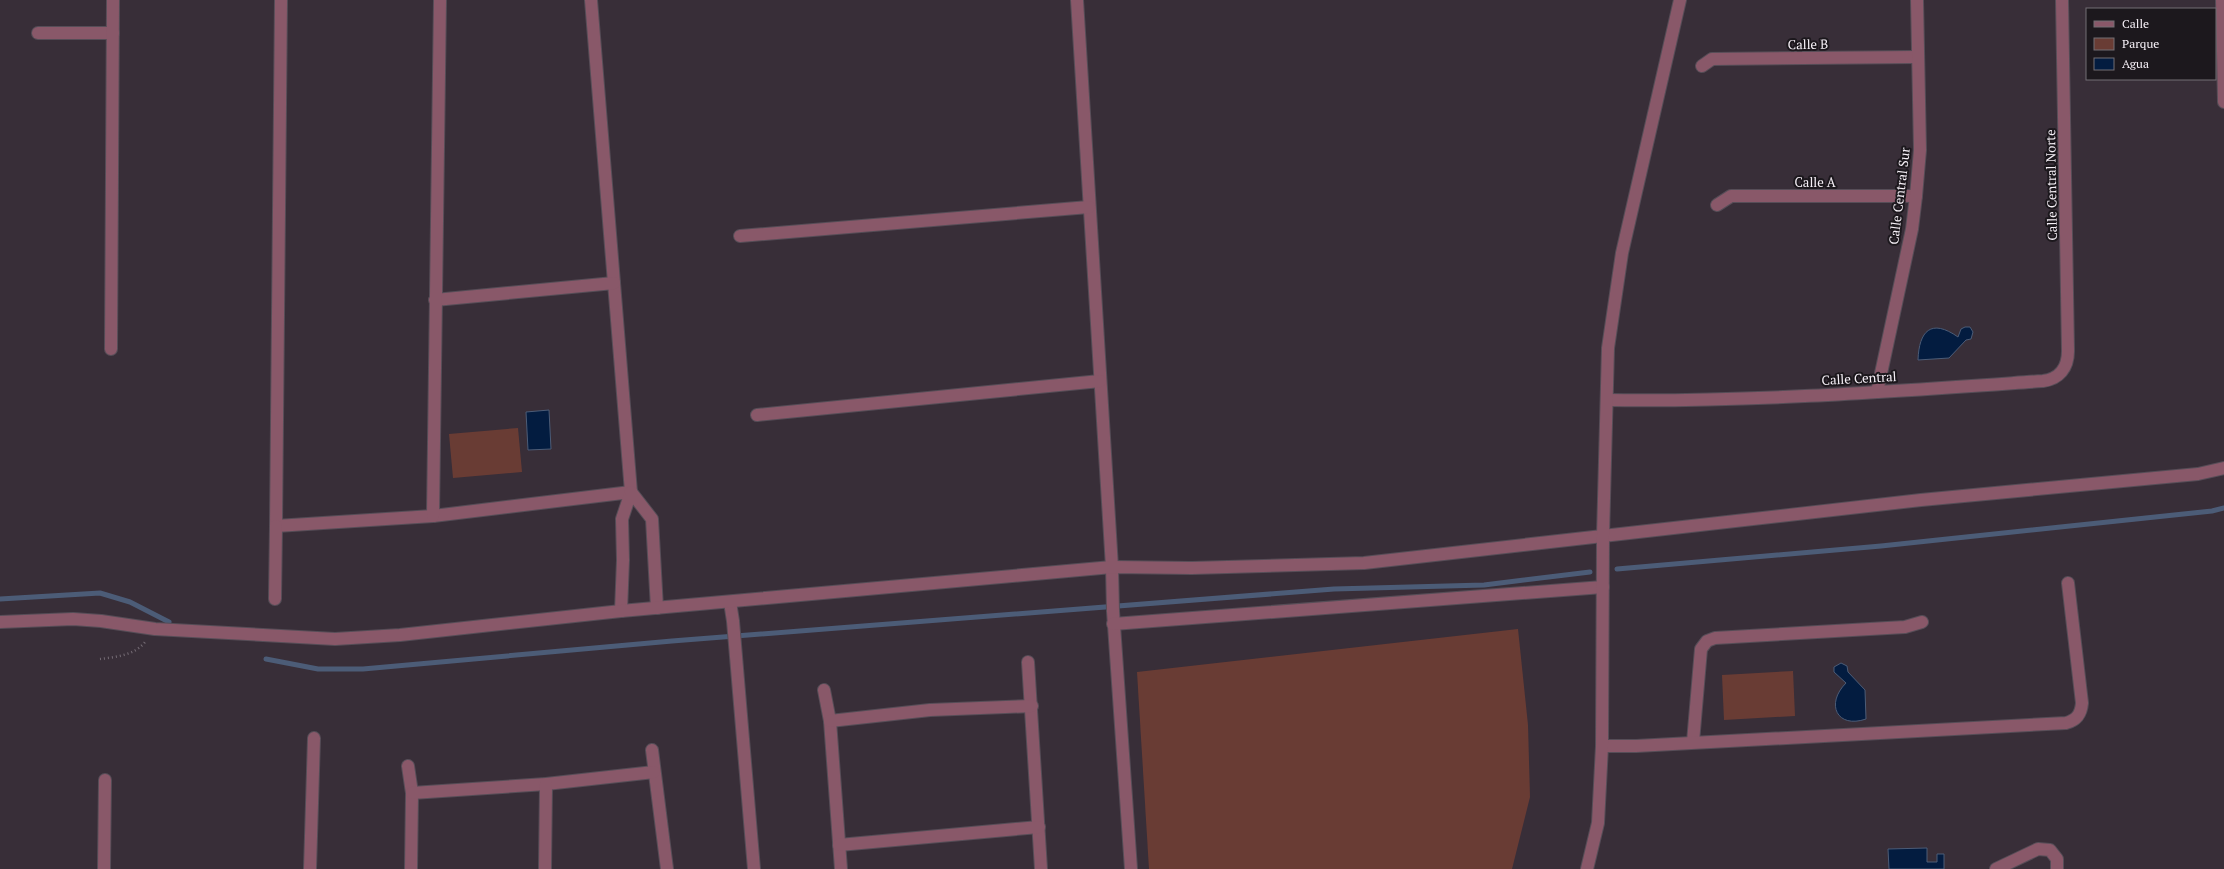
<svg xmlns="http://www.w3.org/2000/svg" width="2224" height="869" viewBox="0 0 2224 869" font-family="'PT Serif',serif">
	<style>
		.green { fill: #693c34 }
		.water { fill: #031c40; stroke: #4c5c77 }
		.lines { fill: none; stroke-linecap: round; stroke-linejoin: round }
		.stream { stroke: #4c5c77; stroke-width: 5 }
		.minor-casing { stroke: #564d57; stroke-width: 14 }
		.path { stroke: #746b74; stroke-width: 2.5; stroke-dasharray: 1 3; stroke-linecap: butt }
		.minor { stroke: #895869; stroke-width: 12 }
		.labels { text-anchor: middle; stroke-width: 4; stroke-linejoin: round; paint-order: stroke }
		.street-label { font-size: 13px; fill: #f6f0f7; stroke: #1c181d }
	</style>
	<rect width="100%" height="100%" fill="#382e38"/>
	<!-- green -->
	<g class="green">
		<path d="M518,428l4,44 -69,6 -4,-44z"/>
		<path d="M1518,629l10,96 2,72 -18,72h-363l-12,-197z"/>
		<path d="M1793,671l2,45 -71,4 -2,-45z"/>
	</g>
	<!-- water -->
	<g class="water">
		<path d="M1965,327h5l3,5 -2,7 -5,1 -17,18 -31,2c1,-29 13,-42 40,-23l3,-8z"/>
		<path d="M549,410l2,39 -23,1 -2,-38z"/>
		<path d="M1841,663l6,3 1,6 17,18 1,29c-29,10 -41,-15 -20,-36l-12,-11v-5z"/>
		<path d="M1927,848v14h10v-8h7v15h-55l-1,-20z"/>
	</g>
	<g class="lines">
		<!-- stream -->
		<g class="stream">
			<path d="M1617,569l264,-23 331,-35 12,-3"/>
			<path d="M0,599l100,-6 30,9 39,20"/>
			<path d="M266,659l52,10h45l309,-28 662,-52 150,-4 106,-13"/>
		</g>
		<!-- minor casing -->
		<g class="minor-casing">
			<g id="minor">
				<path d="M281,0l-5,526 157,-10 198,-24"/>
				<path d="M591,0l40,492 -9,27 1,41 -2,51"/>
				<path d="M1077,0l35,567 1,44 18,258"/>
				<path d="M2222,0l2,102"/>
				<path d="M38,33h75"/>
				<path d="M1702,66l10,-7 205,-2"/>
				<path d="M1717,205l14,-9h185"/>
				<path d="M740,236l349,-29"/>
				<path d="M435,300l179,-17"/>
				<path d="M111,349l2,-349"/>
				<path d="M1877,392l35,-163 4,-33 4,-46 -3,-150"/>
				<path d="M1608,400c145,2 290,-9 435,-19 16,-2 25,-13 25,-30l-6,-351"/>
				<path d="M757,415l343,-34"/>
				<path d="M631,492l21,27 5,89"/>
				<path d="M433,516l7,-516"/>
				<path d="M275,599l1,-73"/>
				<path d="M730,602l3,19 21,248"/>
				<path d="M0,622l73,-3 28,2 54,8 180,10 65,-4 221,-24 491,-44 80,1 172,-5 557,-63 277,-26 26,-6"/>
				<path d="M1113,624l490,-37"/>
				<path d="M1028,662l13,207"/>
				<path d="M824,690l6,31 11,148"/>
				<path d="M830,721l100,-11 102,-4"/>
				<path d="M1693,742l8,-93 6,-8 8,-3 190,-11 17,-5"/>
				<path d="M1602,746h34l430,-23c11,-3 15,-9 16,-20l-14,-120"/>
				<path d="M652,750l15,119"/>
				<path d="M408,766l4,27 -1,76"/>
				<path d="M412,793l134,-9 108,-12"/>
				<path d="M839,845l200,-18"/>
				<path d="M104,869l1,-89"/>
				<path d="M310,869l4,-131"/>
				<path d="M545,869l1,-85"/>
				<path d="M1587,869l11,-46 4,-77 1,-210 5,-188 14,-95 58,-253"/>
				<path d="M1996,869l42,-20 12,1 7,9v10"/>
			</g>
		</g>
		<!-- path -->
		<path class="path" d="M100,659c16,-2 35,-4 45,-17"/>
		<!-- minor -->
		<use href="#minor" class="minor"/>
	</g>
	<g class="labels">
		<!-- street labels -->
		<g class="street-label">
			<text transform="translate(1808 44) rotate(-1)" y="5">Calle B</text>
			<text x="1815" y="187">Calle A</text>
			<text transform="translate(2051 185) rotate(-91)" y="5">Calle Central Norte</text>
			<text transform="translate(1899 196) rotate(-83)" y="5">Calle Central Sur</text>
			<text transform="translate(1859 378) rotate(-3)" y="5">Calle Central</text>
		</g>
	</g>
	<!-- legend -->
	<rect x="2086" y="8" width="130" height="72" fill="#1c181d" stroke="#736e74"/>
	<rect x="2094" y="21" width="20" height="6" fill="#895869" stroke="#736e74"/>
	<text x="2122" y="28" font-size="12" fill="#f6f0f7">Calle</text>
	<rect x="2094" y="38" width="20" height="12" fill="#693c34" stroke="#736e74"/>
	<text x="2122" y="48" font-size="12" fill="#f6f0f7">Parque</text>
	<rect x="2094" y="58" width="20" height="12" fill="#031c40" stroke="#736e74"/>
	<text x="2122" y="68" font-size="12" fill="#f6f0f7">Agua</text>
</svg>
